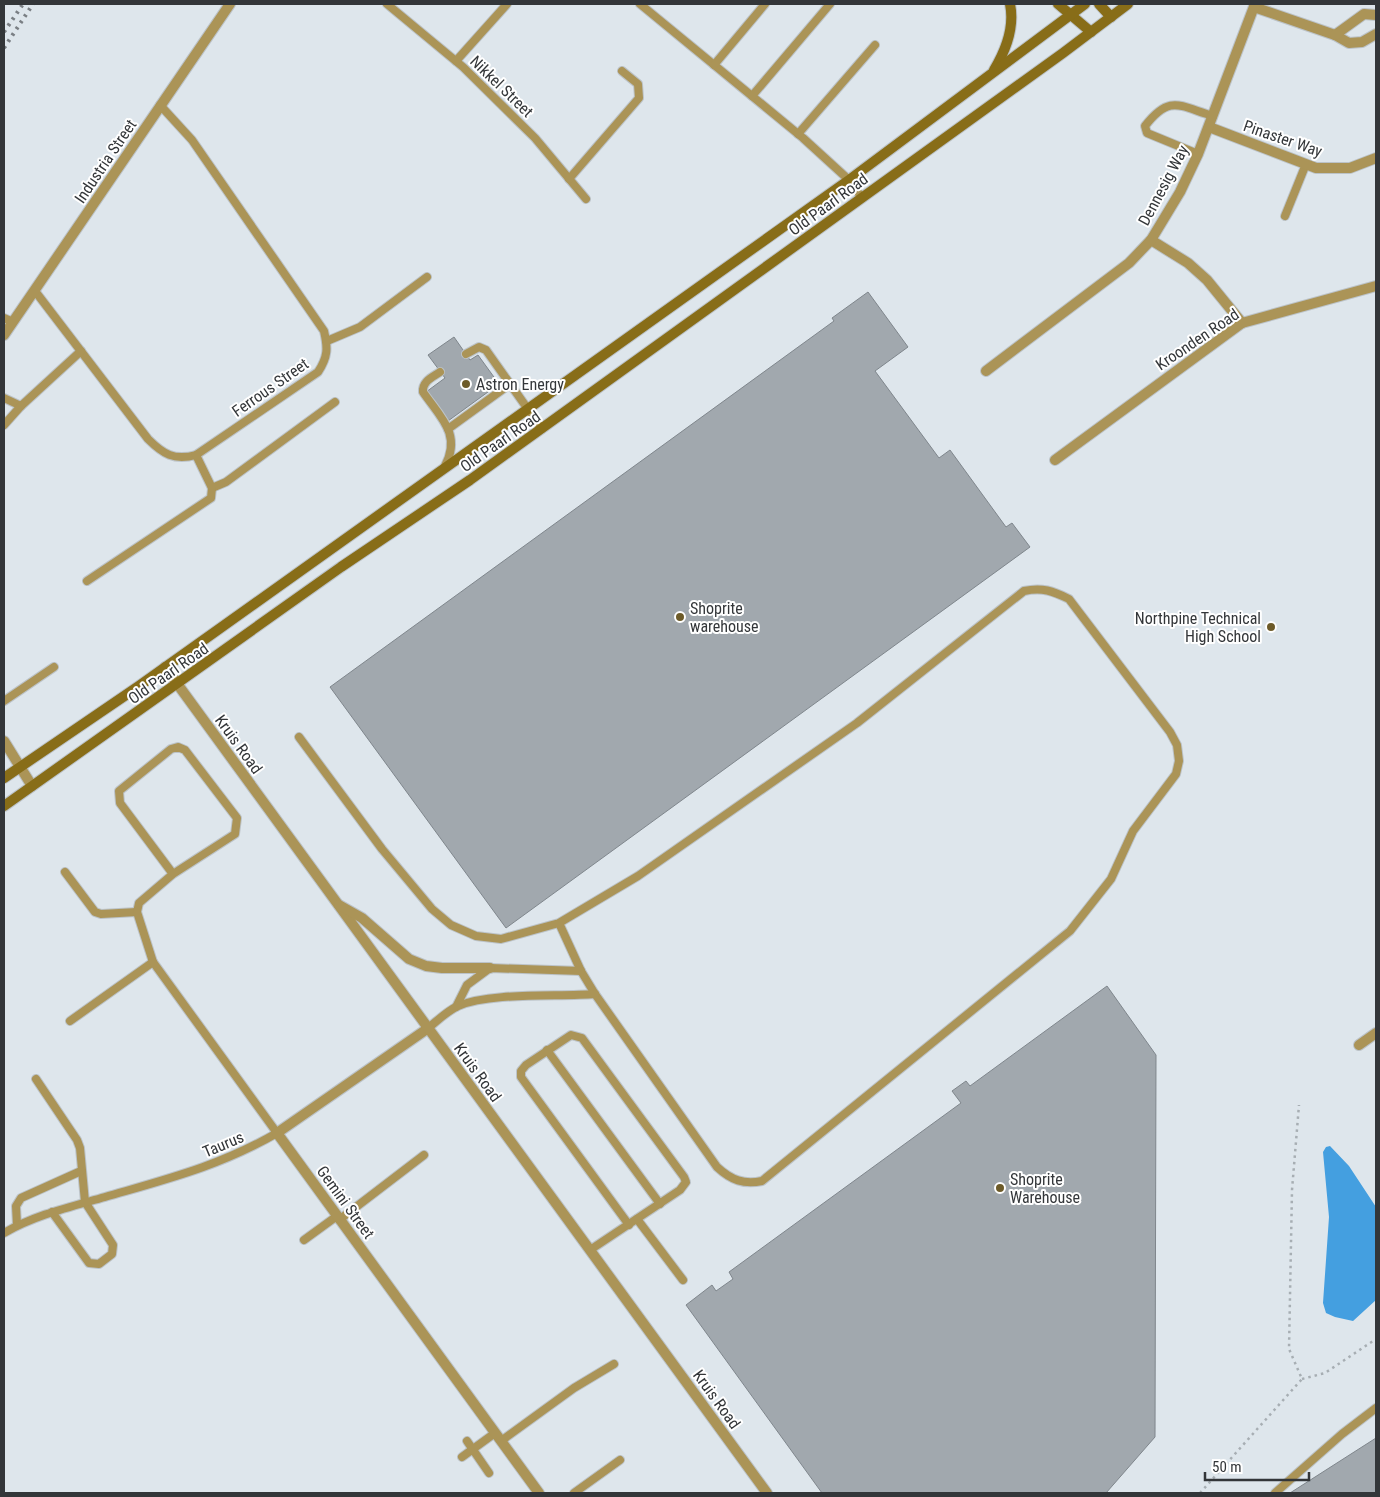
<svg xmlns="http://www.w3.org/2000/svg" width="1380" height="1497" viewBox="0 0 1380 1497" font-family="'Roboto Condensed',sans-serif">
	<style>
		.water { fill: #449fe0 }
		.building { fill: #a1a8ae; stroke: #7f868c }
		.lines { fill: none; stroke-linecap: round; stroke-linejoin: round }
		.service-casing { stroke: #bcc3c8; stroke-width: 10 }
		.minor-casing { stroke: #bcc3c8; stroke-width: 12 }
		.tertiary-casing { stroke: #bcc3c8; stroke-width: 12 }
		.secondary-casing { stroke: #bcc3c8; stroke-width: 12 }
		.path { stroke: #a7aeb3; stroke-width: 2.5; stroke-dasharray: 2.5 4; stroke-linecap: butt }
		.service { stroke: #ab9457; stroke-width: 8 }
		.minor { stroke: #ab9457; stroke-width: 10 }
		.tertiary { stroke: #ab9457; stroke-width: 10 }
		.secondary { stroke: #886d18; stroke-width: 10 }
		.rail { stroke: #7a7f84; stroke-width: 4; stroke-dasharray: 2.5 5; stroke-linecap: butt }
		.poi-dot { fill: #6d5b29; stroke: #fff; stroke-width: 2 }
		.labels { text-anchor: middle; stroke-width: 4; stroke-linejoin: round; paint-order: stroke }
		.street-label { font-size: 16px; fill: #333639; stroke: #fff }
		.poi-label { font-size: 16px; fill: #333639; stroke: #fff; text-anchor: start }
	</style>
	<rect width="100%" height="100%" fill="#dee6ec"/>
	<!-- water -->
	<path class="water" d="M1330,1146l19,20 27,41v93l-23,21 -18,-4 -9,-4 -3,-10 6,-86 -6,-65 3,-5z"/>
	<!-- building -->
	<g class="building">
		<path d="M868,292l40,55 -33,24 64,87 11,-8 56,77 6,-4 18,24 -524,381 -176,-241 504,-366 -2,-3z"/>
		<path d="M454,337l16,23 8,-5 21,29 -51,37 -22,-29 19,-14 -17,-23z"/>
		<path d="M1107,986l49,69 -1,382 -49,56h-284l-136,-188 26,-20 4,6 17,-12 -4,-7 232,-169 -9,-12 14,-10 4,5z"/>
		<path d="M1376,1438v55h-86z"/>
	</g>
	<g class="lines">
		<!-- service casing -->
		<g class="service-casing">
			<g id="service">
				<path d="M387,4l76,63 72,71 51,61"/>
				<path d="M640,4l163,134 46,42 13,18"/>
				<path d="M456,61l51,-57"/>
				<path d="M714,65l51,-61"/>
				<path d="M752,96l78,-92"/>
				<path d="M798,134l77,-89"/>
				<path d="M1198,154l-51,-21 -2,-7c25,-32 34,-20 68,-10"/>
				<path d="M569,179l70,-81 -1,-14 -16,-13"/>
				<path d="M1285,216l21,-52"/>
				<path d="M35,291l113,148c15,15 26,22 48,16l122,-83c10,-15 10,-24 6,-41l-132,-191 -32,-35"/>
				<path d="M4,318l9,4"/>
				<path d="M327,341l33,-14 67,-50"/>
				<path d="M466,354l13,-7 7,3 56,79"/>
				<path d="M440,372c-7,5 -18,9 -17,20 17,25 39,42 22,74"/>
				<path d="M4,398l17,8 60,-55"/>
				<path d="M4,425l17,-19"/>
				<path d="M448,429l62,-45"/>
				<path d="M212,488l14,-6 109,-80"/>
				<path d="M87,581l124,-83 1,-10 -16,-33"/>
				<path d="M4,701l50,-34"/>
				<path d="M299,737l83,112 50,60 19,16 25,11 25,3 58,-16 79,-47 219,-153 167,-132c18,-4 29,0 45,8l101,133 7,13 2,16 -3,13 -43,57 -22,48 -41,52 -308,250c-18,4 -31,-1 -45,-14l-122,-173 -14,-23 -22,-48"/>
				<path d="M65,872l30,40 6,2 36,-2"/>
				<path d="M456,1007l11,-22 23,-17 91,3"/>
				<path d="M70,1021l83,-59"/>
				<path d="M427,1029c10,-8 20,-18 31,-23 33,-14 99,-9 137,-12"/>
				<path d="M547,1050l113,154"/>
				<path d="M36,1079l41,61 3,8 5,54 28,43 -1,9 -13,10 -10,-1 -37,-51"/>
				<path d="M637,1219l46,61"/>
				<path d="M339,1220l85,-65"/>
				<path d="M17,1225l-1,-19 5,-8 60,-27"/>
				<path d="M4,1233c31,-18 66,-26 101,-36 62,-18 115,-31 172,-64l-124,-171 -16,-50 2,-9 34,-29 62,-40 2,-16 -52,-68 -7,-3 -7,2 -52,42 1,12 53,71"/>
				<path d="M304,1240l33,-24"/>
				<path d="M590,1250l90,-60 6,-8 -2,-5 -102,-139 -11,-3 -45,30 -5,6v6l108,148"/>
				<path d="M467,1441l22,32"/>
				<path d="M501,1441l73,-53 40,-24"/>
				<path d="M462,1457l33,-24"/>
				<path d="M574,1493l46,-33"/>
				<path d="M1275,1493l67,-59 34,-26"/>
			</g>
		</g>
		<!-- minor casing -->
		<g class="minor-casing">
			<g id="minor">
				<path d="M1254,7l81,28 14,8 13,-1 14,-8"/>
				<path d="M1335,35l29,-21 12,1"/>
				<path d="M1209,127l107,41h34l26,-10"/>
				<path d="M1151,240l37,23 19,17 35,43"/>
				<path d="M4,335l226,-331"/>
				<path d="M986,371l143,-108 22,-23 29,-48 18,-38 57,-150"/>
				<path d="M1055,460l187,-137 134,-37"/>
				<path d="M4,741l28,45"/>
				<path d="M427,1029l-150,104 262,360"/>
				<path d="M1359,1045l17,-12"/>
			</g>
		</g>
		<!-- tertiary casing -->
		<g class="tertiary-casing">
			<g id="tertiary">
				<path d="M165,667l602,826"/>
				<path d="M339,905l23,13 47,41 17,7 16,2h48"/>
			</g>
		</g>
		<!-- secondary casing -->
		<g class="secondary-casing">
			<g id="secondary">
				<path d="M1058,4l33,28"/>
				<path d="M1099,4l12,13"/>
				<path d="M994,70c12,-20 21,-42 16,-66"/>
				<path d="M4,778l135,-92 710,-506 236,-176"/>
				<path d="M4,806l337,-239 129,-87 593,-427 65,-49"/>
			</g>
		</g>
		<!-- path -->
		<g class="path">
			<path d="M1302,1379l23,-6 51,-34"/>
			<path d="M1200,1493l102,-114 -13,-30 3,-159 7,-85"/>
		</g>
		<!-- service -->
		<use href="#service" class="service"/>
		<!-- minor -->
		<use href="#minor" class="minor"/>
		<!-- tertiary -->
		<use href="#tertiary" class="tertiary"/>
		<!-- secondary -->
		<use href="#secondary" class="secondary"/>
		<!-- rail -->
		<g class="rail">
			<path d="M4,32l19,-28"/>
			<path d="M4,48l29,-44"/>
		</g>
	</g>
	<!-- markers -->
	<g class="poi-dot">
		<circle cx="466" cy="384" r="5"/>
		<circle cx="680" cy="617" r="5"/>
		<circle cx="1271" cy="627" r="5"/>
		<circle cx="1000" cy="1188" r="5"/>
	</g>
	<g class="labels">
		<!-- street labels -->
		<g class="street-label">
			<text transform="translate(502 86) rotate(44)" y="6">Nikkel Street</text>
			<text transform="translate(1283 138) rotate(19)" y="6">Pinaster Way</text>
			<text transform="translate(105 161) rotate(-56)" y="6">Industria Street</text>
			<text transform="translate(1163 185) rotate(-62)" y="6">Dennesig Way</text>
			<text transform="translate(828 204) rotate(-36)" y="6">Old Paarl Road</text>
			<text transform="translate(1197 339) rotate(-34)" y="6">Kroonden Road</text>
			<text transform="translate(270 387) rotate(-35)" y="6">Ferrous Street</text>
			<text transform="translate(500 441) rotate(-35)" y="6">Old Paarl Road</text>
			<text transform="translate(168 673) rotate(-35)" y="6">Old Paarl Road</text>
			<text transform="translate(239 744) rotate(54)" y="6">Kruis Road</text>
			<text transform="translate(478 1072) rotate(54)" y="6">Kruis Road</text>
			<text transform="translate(223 1144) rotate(-23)" y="6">Taurus</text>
			<text transform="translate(346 1202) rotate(54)" y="6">Gemini Street</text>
			<text transform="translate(717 1399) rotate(54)" y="6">Kruis Road</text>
		</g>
		<!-- poi labels -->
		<g class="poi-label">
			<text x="476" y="390">Astron Energy</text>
			<text x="690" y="614">Shoprite<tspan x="690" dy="18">warehouse</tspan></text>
			<text x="1261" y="624" text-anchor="end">Northpine Technical<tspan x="1261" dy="18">High School</tspan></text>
			<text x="1010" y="1185">Shoprite<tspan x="1010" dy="18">Warehouse</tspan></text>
		</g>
	</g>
	<!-- border -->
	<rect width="1380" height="1497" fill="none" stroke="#333639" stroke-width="10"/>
	<!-- scale -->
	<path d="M1205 1472v8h104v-8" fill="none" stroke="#333639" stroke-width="2.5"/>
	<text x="1212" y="1472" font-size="15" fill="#333639" stroke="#ffffff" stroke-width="4" paint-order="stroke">50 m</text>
</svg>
